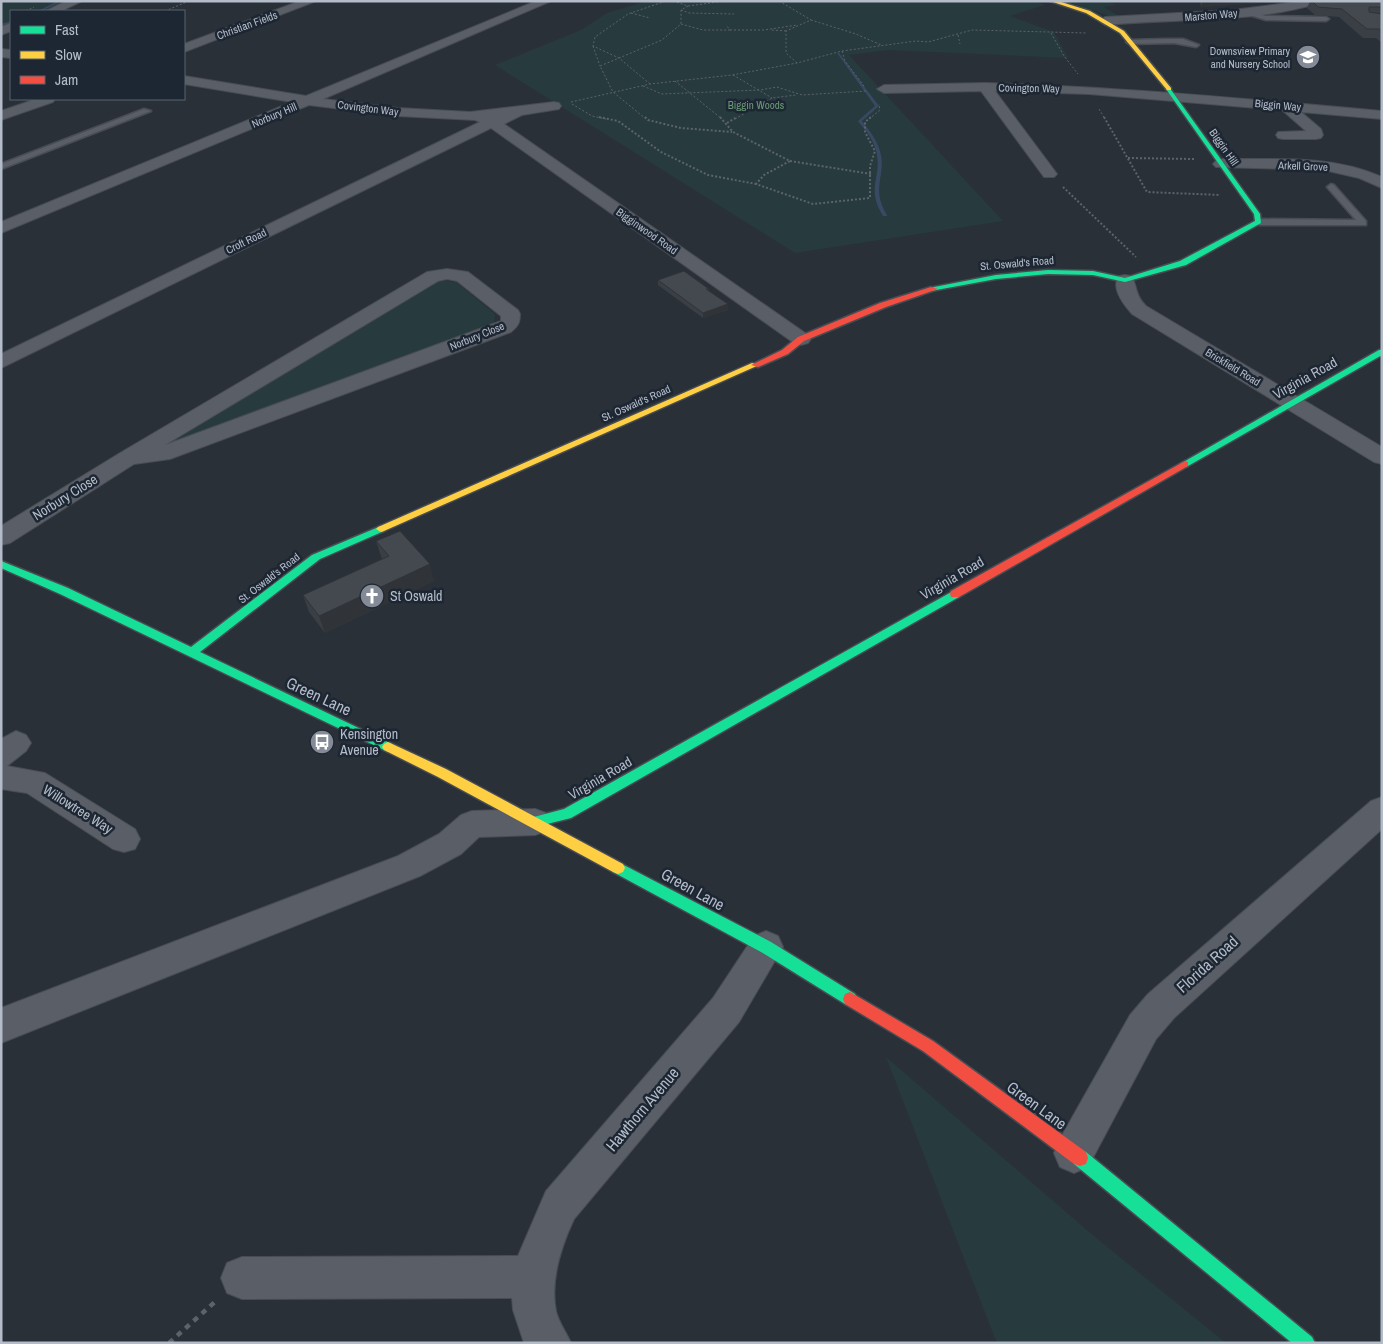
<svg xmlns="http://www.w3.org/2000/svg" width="1383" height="1344" viewBox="0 0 1383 1344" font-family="'Archivo Narrow',sans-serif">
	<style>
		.green { fill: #273a3e }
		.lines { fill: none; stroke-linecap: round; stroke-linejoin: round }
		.stream { fill: #384963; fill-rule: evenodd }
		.lane-casing { stroke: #484c53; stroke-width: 3 }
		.street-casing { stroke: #484c53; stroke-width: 2 }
		.fast-casing { stroke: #484c53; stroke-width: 3 }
		.slow-casing { stroke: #484c53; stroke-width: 3 }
		.jam-casing { stroke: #484c53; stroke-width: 3 }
		.path-far2 { stroke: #5d636a; stroke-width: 1; stroke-dasharray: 2 2; stroke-linecap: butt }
		.path-far1 { stroke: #5d636a; stroke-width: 2; stroke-dasharray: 2 2; stroke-linecap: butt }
		.path { stroke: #5d636a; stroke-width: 4.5; stroke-dasharray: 5.5 5.5; stroke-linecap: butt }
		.lane { fill: #5a5e66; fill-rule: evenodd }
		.street { fill: #5a5e66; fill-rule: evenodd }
		.fast { fill: #16e098; fill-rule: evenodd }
		.slow { fill: #ffcf43; fill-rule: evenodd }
		.jam { fill: #f24e42; fill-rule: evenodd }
		.wall { fill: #3a3f45 }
		.shaded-wall { fill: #303338 }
		.building { fill: #444950; stroke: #303338 }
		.labels { text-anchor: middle; stroke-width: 5; stroke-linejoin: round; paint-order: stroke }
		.far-street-label { font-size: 11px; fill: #b4bcc9; stroke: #1d2633 }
		.far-poi-label { font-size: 11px; fill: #b4bcc9; stroke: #1d2633; text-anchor: end }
		.far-park-label { font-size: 11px; fill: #6b9a76; stroke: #1d2633 }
		.street-label { font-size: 14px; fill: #b4bcc9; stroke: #1d2633 }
		.poi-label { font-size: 14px; fill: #b4bcc9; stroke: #1d2633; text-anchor: start }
		.near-street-label { font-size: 16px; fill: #b4bcc9; stroke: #1d2633 }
	</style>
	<rect width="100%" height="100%" fill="#2a3038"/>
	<!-- green -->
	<g class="green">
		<path d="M1,1h70l-26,10h-34v13l-10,4z"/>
		<path d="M647,1h388l10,4 -35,11 44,16 14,26 -180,-8 -39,5 154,166 -208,32 -300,-188 86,-35 26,-17z"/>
		<path d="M1066,1h40l11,4 -13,2 15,9h-9z"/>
		<path d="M445,281l11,1 39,32 -1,9 -7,6 -317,116 -13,2 274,-165z"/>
		<path d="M886,1057l209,180 131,106h-227l-3,-2z"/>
	</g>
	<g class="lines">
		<!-- stream -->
		<g class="stream">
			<path d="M58,1h4l-20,10h-4z"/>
			<path d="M11,21v2l-10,3v-2z"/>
			<path d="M837,53h2l40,53 -17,15c7,9 15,19 18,30 7,25 -10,36 7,64v1h-4c-18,-29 0,-39 -7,-65 -2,-11 -11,-21 -18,-30l17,-15z"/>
		</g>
		<!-- lane casing -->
		<g class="lane-casing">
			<g id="lane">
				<path d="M1245,10l21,6 60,1 3,2 -3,2 -60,-1 -23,-7v-2z"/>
				<path d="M1164,39h19l16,6 -3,2 -22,-4 -45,1 -3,-2 3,-2z"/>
				<path d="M144,109l7,2 -150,58v-5z"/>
				<path d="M1331,184l3,1 32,36v4h-107l-5,-3 5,-3 97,1 -29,-33z"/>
			</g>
		</g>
		<!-- street casing -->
		<g class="street-casing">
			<g id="street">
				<path d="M66,1h16l-21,10h-15z"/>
				<path d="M300,1h16l-132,51v-8z"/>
				<path d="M536,1h15l-228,98 75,9 72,4 84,-10 5,1 2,3 -2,3 -37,6 -18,9 304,211 3,4 -3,4 -7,2 -7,-2 -303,-215 -490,240v-14l479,-232 -5,-2 -77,-4 -89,-11 -308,128v-11l291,-120 -108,-18v-8l122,20z"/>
				<path d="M1302,1h18l-1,2c-68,21 -143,15 -214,22l-6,-4 6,-4 128,-7z"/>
				<path d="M11,23v8l-10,4v-8z"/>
				<path d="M1,49l10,1v8l-10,-1z"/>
				<path d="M985,83c133,4 264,16 397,28v8l-81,-7 20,17 2,6 -2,3 -5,1h-33l-5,-1 -2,-3 2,-3 28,-1 -24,-21 -193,-16 -94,-3 62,83 -3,3h-10l-63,-86 -97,2 -7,-4 7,-4z"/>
				<path d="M36,99h19l-2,3 -52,18v-9z"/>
				<path d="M1221,159c54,1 110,-5 161,18v11l-23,-10 -35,-8 -108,-3 -3,-3 3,-3z"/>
				<path d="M447,269l21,3 50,38 2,4c0,9 -2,12 -9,18l-341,127 -36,5 -124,79 -9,2v-19l119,-73 307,-181zM447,279l10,2 44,35v5l-336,124 273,-164z"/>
				<path d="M1125,275l6,1c7,10 3,18 15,30l236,141v17l-8,-2 -242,-148c-8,-9 -22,-26 -13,-38z"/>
				<path d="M16,731l10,4 5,8 -5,8 -19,15 38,7 90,56 5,10 -5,10 -11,3 -11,-3 -86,-56 -26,-4v-50z"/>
				<path d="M1382,797v32l-208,189 -18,21 -68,128 -14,6 -14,-6 -6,-14 6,-14 70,-124 18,-21 223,-193z"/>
				<path d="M535,809l11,4 5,9 -5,9 -11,4 -56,2 -18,17 -41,22 -419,167v-35l397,-152 41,-22 22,-19 11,-4z"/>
				<path d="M766,931l12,5 5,11 -44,75 -165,197c-13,28 -24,61 -18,92 2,10 10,21 15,32h-47l-11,-33 -1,-12 -270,1 -15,-6 -6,-15 6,-15 15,-6 276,-1 28,-65 167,-193 41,-62z"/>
			</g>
		</g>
		<!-- fast casing -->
		<g class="fast-casing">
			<g id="fast">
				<path d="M1169,87l91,127 1,9 -75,42 -61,17 -32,-7 -45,-1 -52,5 -65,12 -1,-2 4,-2 62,-12 52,-5 45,1 32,7 55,-17 75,-40 -1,-7 -88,-125z"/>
				<path d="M1379,350h3v5l-194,111 -3,1 -5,-3z"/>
				<path d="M381,526l3,1 2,2 -2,2 -64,28 -120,93 192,92 2,3 -2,3 -4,2 -328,-158 -59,-26v-7l67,27 123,59 121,-92z"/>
				<path d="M955,590l4,1 1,3 -1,3 -388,221 -36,9 -5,-1 -1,-4 1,-4 34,-9z"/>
				<path d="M618,862l153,80 84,52 2,5 -2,5 -5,2 -5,-2 -84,-52 -148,-80 -2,-4 2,-4z"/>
				<path d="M1080,1150l6,2 226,185 3,6h-23l-218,-179 -2,-6 2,-6z"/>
			</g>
		</g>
		<!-- slow casing -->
		<g class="slow-casing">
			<g id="slow">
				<path d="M1050,1h8l32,10 34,20 47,57v2h-4l-47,-57 -34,-20z"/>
				<path d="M752,363l7,2 -375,166 -3,1 -5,-3 2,-2z"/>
				<path d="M388,742l58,27 177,95 2,4 -2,4 -5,2 -5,-2 -175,-95 -54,-27 -2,-3 2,-3z"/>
			</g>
		</g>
		<!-- jam casing -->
		<g class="jam-casing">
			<g id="jam">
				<path d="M931,287l7,2 -52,18 -82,34 -16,13 -30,13 -7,-2 31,-15 16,-13 82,-34z"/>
				<path d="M1185,461l3,1v4l-229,131h-8l-1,-3 1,-3z"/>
				<path d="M850,992l83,49 153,111 2,6 -2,6 -6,2 -6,-2 -151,-113 -78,-47 -2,-5 2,-5z"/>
			</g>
		</g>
		<!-- path-far2 -->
		<g class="path-far2">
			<path d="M673,1l15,5 37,-5"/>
			<path d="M779,1l32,19"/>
			<path d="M688,6l-7,4 8,3 45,1"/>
			<path d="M26,11l8,-4"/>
			<path d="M165,11l24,-10"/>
			<path d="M631,13l19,5"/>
			<path d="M681,24l22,6h27l-4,-5"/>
			<path d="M730,30h34l33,-5"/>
			<path d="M772,30l14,1"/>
			<path d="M1051,33l13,23 14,18"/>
			<path d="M958,35l2,9"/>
			<path d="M593,46l7,20"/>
			<path d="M842,51l3,10 19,25"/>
			<path d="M797,63l-11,-10v-22l25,-11 45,14 25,11"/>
			<path d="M733,75l39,23"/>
			<path d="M675,81l47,38"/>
			<path d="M650,84l-31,-26 -26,-12 2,-9 33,-23 38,-13"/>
			<path d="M643,86l19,8 98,-4 17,-3 25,8 64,-4"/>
			<path d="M571,102l79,-18 82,-9 65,-12 45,-12 74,-10 12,1 44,-12 115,3"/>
			<path d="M572,104l20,12 14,3"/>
			<path d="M1099,109l6,10"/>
			<path d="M646,119l-33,-27 -13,-26 62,-26 19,-16v-14"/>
			<path d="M735,119l37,-21 24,-3"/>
			<path d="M869,119l11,-9 -1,-6"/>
		</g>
		<!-- path-far1 -->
		<g class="path-far1">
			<path d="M599,117l19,4 43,31 47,23 48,9"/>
			<path d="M645,117l3,3 33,8 51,4"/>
			<path d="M720,117l13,15 57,29 -26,14 -8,9 57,20 57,-6v-32l5,-15 -10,-19v-10l6,-5"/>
			<path d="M1104,117l43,75 73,3"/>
			<path d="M727,123l10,-6"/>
			<path d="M1128,158l66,1"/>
			<path d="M790,161l81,13"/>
			<path d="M1063,187l73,70"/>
		</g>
		<!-- path -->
		<path class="path" d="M169,1343l48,-43"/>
		<!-- lane -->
		<use href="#lane" class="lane"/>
		<!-- street -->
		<use href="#street" class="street"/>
		<!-- fast -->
		<use href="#fast" class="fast"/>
		<!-- slow -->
		<use href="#slow" class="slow"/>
		<!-- jam -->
		<use href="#jam" class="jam"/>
	</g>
	<!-- wall -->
	<g class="wall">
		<path d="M1200,1h89l-88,6z"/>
		<path d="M1310,1h72v42l-6,-5h-13l-24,-21 -24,-2 -8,-7z"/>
		<path d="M658,280l51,9v2l19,19 -25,8 -45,-33z"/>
		<path d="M376,541l58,40 -109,52 -16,-21 -6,-17 79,-36z"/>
	</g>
	<!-- shaded-wall -->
	<g class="shaded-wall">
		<path d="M1203,1h86l-88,6z"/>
		<path d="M728,304v6l-25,8v-5z"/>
		<path d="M430,564l4,17 -109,52 -6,-17z"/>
	</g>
	<!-- building -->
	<g class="building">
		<path d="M1312,1h70v6h-13v5l13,2v17l-3,-2h-12l-25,-20 -24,-2z"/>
		<path d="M684,271l25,18h-3l22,15 -25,9 -45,-33z"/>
		<path d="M400,531l30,33 -111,52 -16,-21 86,-39 -13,-15z"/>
	</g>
	<!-- icons -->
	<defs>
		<g id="school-disc" transform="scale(1.25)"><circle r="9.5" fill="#848b96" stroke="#1d2633"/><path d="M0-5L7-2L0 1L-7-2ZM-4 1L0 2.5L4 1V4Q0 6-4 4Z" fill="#fff"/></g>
		<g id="church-disc" transform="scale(1.25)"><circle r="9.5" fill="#848b96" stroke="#1d2633"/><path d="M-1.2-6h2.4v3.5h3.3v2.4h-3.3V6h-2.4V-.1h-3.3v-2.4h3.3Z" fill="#fff"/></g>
		<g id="bus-disc" transform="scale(1.25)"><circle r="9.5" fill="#848b96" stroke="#1d2633"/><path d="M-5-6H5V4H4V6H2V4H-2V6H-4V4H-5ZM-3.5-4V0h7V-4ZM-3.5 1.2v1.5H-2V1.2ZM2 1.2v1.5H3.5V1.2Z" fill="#fff"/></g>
	</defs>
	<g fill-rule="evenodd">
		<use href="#school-disc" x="1308" y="57"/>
		<use href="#church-disc" x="372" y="596"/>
		<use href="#bus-disc" x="322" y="742"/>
	</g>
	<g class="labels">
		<!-- far-street labels -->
		<g class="far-street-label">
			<text transform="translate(1211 15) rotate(-5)" y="4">Marston Way</text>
			<text transform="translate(247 25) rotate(-20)" y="4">Christian Fields</text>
			<text transform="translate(1029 88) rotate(1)" y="4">Covington Way</text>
			<text transform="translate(1278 105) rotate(5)" y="4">Biggin Way</text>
			<text transform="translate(368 108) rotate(7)" y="4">Covington Way</text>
			<text transform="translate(274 115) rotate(-23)" y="4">Norbury Hill</text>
			<text transform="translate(1224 147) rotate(55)" y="4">Biggin Hill</text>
			<text transform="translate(1303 166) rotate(2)" y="4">Arkell Grove</text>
			<text transform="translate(647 231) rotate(35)" y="4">Bigginwood Road</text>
			<text transform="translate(246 241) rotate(-26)" y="4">Croft Road</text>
			<text transform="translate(1017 263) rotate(-5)" y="4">St. Oswald's Road</text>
			<text transform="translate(477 336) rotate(-22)" y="4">Norbury Close</text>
			<text transform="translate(1233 367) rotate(31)" y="4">Brickfield Road</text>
			<text transform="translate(636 403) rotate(-24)" y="4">St. Oswald's Road</text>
			<text transform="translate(269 578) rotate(-38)" y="4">St. Oswald's Road</text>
		</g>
		<!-- far-poi labels -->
		<g class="far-poi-label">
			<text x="1290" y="55">Downsview Primary<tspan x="1290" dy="13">and Nursery School</tspan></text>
		</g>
		<!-- far-park labels -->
		<g class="far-park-label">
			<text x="756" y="109">Biggin Woods</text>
		</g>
		<!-- street labels -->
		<g class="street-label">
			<text transform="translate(1305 378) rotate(-29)" y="5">Virginia Road</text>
			<text transform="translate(65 497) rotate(-32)" y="5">Norbury Close</text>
			<text transform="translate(952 578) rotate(-30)" y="5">Virginia Road</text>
			<text transform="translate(600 778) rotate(-30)" y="5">Virginia Road</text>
			<text transform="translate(78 809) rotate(32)" y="5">Willowtree Way</text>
		</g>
		<!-- poi labels -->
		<g class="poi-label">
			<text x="390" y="601">St Oswald</text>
			<text x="340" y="739">Kensington<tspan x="340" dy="16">Avenue</tspan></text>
		</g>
		<!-- near-street labels -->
		<g class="near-street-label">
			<text transform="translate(319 696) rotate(25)" y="6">Green Lane</text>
			<text transform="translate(693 889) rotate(29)" y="6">Green Lane</text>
			<text transform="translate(1207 964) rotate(-42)" y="6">Florida Road</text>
			<text transform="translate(1037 1105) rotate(36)" y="6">Green Lane</text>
			<text transform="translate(642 1109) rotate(-50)" y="6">Hawthorn Avenue</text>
		</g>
	</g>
	<!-- border -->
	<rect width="1383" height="1344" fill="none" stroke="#b4bcc9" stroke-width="5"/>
	<!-- legend -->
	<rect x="10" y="10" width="175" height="90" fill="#1d2633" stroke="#59626f"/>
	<rect x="20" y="26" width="25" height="8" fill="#16e098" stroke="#59626f"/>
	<text x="55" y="35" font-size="15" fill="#b4bcc9">Fast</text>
	<rect x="20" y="51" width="25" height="8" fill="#ffcf43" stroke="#59626f"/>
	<text x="55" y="60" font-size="15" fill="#b4bcc9">Slow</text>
	<rect x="20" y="76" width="25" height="8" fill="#f24e42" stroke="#59626f"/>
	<text x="55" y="85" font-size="15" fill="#b4bcc9">Jam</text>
</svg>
